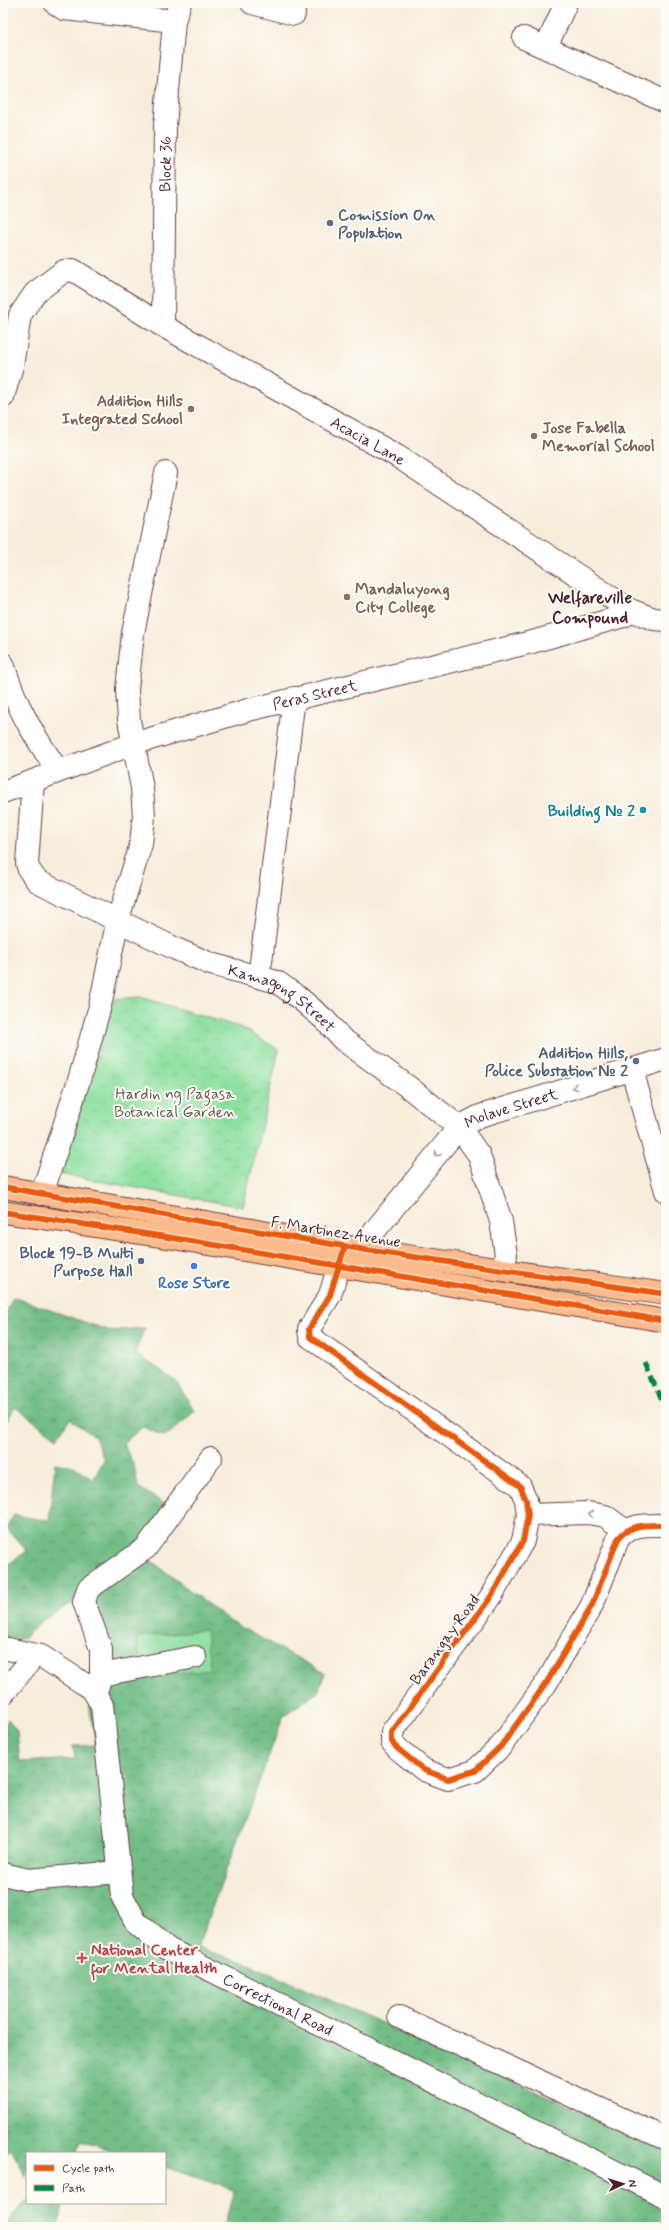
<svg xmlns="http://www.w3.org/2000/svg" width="669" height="2230" viewBox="0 0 669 2230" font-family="Mynerve,sans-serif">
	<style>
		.forest { fill: url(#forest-crowns); stroke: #5e6e58 }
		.park { fill: url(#park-crowns); stroke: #6c8066 }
		.garden { fill: #8ee0a0; stroke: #6c8066 }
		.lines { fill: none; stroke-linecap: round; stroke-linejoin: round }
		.minor-casing { stroke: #643e45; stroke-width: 24 }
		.major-casing { stroke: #643e45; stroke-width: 24 }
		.minor { stroke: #fff; stroke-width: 22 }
		.major { stroke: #fbbb8c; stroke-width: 22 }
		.quiet { stroke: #00873e; stroke-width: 5; stroke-dasharray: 10 5; stroke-linecap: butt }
		.cycleway-casing { stroke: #fdfcf7; stroke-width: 8 }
		.cycleway { stroke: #e8590c; stroke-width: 6 }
		.oneway { stroke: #ae9aa0 }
		.service-dot { fill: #5c6f8a; stroke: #fdfcf7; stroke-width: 1.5 }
		.education-dot { fill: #8d6e63; stroke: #fdfcf7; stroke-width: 1.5 }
		.culture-dot { fill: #0f9aa8; stroke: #fdfcf7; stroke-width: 1.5 }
		.shop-dot { fill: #3f7fe0; stroke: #fdfcf7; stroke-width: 1.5 }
		.health-dot { fill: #e0444e; stroke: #fdfcf7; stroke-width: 1.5 }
		.labels { text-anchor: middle; stroke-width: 4; stroke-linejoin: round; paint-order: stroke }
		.street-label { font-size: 16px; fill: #4a1f2b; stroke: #fdfcf7 }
		.service-label { font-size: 16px; font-weight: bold; fill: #4e5e75; stroke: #fdfcf7; text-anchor: end }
		.education-label { font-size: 16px; font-weight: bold; fill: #785e54; stroke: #fdfcf7; text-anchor: start }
		.culture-label { font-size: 16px; font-weight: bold; fill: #0d838f; stroke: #fdfcf7; text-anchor: end }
		.park-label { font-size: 16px; fill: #5e594e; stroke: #fdfcf7 }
		.shop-label { font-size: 16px; font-weight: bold; fill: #366cbe; stroke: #fdfcf7 }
		.health-label { font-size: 16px; font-weight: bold; fill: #be3a42; stroke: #fdfcf7; text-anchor: start }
		.neighbourhood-label { font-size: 17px; font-weight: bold; fill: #4a1f2b; stroke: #fdfcf7 }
	</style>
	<defs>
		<pattern id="forest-crowns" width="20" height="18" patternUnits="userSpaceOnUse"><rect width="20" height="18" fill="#72be86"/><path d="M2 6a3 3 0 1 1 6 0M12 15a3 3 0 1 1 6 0" fill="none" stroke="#609a6e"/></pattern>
		<pattern id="park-crowns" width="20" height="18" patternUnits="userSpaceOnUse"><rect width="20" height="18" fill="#8ee0a0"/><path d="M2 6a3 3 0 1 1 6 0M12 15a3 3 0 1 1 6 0" fill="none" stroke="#7cc08a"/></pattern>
	</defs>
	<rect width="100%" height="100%" fill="#fdfcf7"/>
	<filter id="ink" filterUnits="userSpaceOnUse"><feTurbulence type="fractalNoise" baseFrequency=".025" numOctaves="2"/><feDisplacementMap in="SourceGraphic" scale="8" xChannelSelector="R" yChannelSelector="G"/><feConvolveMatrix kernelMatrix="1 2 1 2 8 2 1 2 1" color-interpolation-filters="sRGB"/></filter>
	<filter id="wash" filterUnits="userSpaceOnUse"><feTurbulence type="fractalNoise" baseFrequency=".012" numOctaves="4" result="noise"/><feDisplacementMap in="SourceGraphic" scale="16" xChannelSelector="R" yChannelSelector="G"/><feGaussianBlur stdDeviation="0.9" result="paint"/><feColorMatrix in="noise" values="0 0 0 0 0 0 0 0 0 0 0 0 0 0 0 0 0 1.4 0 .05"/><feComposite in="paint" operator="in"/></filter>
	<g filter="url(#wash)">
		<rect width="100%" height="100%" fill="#f7eddb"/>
		<!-- forest -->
		<g class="forest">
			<path d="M13,1297l97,34 35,-3 -10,25 40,27 20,31 -30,26 -22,-10 -20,16 11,23 4,21 30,19 -19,53 82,63 94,51 -7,19 -34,23 -87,233 47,14 422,187v78h-442l10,-37 -69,-23v-14h-45l-39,-12 -4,12h-50v25l-16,-29 -8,6v-431l5,-5 9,12 3,31 55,-3 -2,-13 23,-1 -9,-52 8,-46 -21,-45 -31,18 -20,19 -20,1v-36l4,-39 20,-14 -21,-23 8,-13 35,6 6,-58 19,3 19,14 11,-20 -9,-23 -25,-18 -13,19 -42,-31 -12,21v-109z"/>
			<path d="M27,2200v3h37l-7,24h-53z"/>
		</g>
		<!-- park -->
		<path class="park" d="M140,997l102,31 37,22 -36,157 -184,-33 55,-175z"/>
		<!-- garden -->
		<path class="garden" d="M206,1630l4,40 -68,7 -5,-40z"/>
	</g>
	<g filter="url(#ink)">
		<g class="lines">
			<!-- minor casing -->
			<g class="minor-casing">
				<g id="minor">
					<path d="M55,3l9,6 110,12"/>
					<path d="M252,3l42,11"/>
					<path d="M524,38l142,64"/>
					<path d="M546,47l20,-44"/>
					<path id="s1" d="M163,326l2,-200 9,-105 6,-18"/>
					<path id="s2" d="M3,397l9,-31 8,-51 15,-22 29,-22 9,-1 90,56 234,130 233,154 24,9 12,1"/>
					<path d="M3,664c13,43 30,70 55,107"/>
					<path id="s3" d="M33,782l-6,81 2,7 8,11 139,68 35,15 66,18 21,15 27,23 17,19 65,47 52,41 20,28 22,66 5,34 -3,15"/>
					<path id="s4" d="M3,792l130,-48 115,-34 284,-68 92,-26 6,-6"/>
					<path d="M261,962l33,-264"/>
					<path d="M632,1070l34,121"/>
					<path d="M42,1194l38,-117 20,-71 18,-87 23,-75 3,-28 -2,-28 -13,-68 -2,-31 6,-56 33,-160"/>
					<path d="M344,1249l-14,46 -21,34 1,8 210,149 6,14 2,15 -5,26 -33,57 -98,134v10l6,7 26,21 24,9 27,-8 26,-25 46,-64 45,-77 26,-66c12,-16 30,-14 48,-14"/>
					<path id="s5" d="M366,1250l2,-11 91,-112 21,-11 186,-57"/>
					<path d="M528,1515l60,-2 17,3 21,15"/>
					<path id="s6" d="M3,1648l38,8 51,33 10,16 20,191 14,26 32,27 498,248"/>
					<path d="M101,1675v-26l-17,-47 4,-13 58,-41 65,-90"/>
					<path d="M97,1689l4,-14 94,-18"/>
					<path d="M3,1694l32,-39"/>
					<path d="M3,1874l25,6 91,-8"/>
					<path d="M399,2017l267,122"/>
				</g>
			</g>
			<!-- major casing -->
			<g class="major-casing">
				<g id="major">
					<path d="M3,1187l363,63 300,44"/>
					<path d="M3,1212l170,26 493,83"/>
				</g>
			</g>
			<!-- minor -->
			<use href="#minor" class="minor"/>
			<!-- major -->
			<use href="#major" class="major"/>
			<!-- quiet -->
			<path class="quiet" d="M646,1363l20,46"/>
			<!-- cycleway casing -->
			<g class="cycleway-casing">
				<g id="cycleway">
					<path d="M3,1187l363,63 300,44"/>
					<path d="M3,1212l170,26 493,83"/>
					<path d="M345,1246l-15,49 -21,34 1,8 210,149 6,14 2,15 -5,26 -33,57 -98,134v10l6,7 26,21 24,9 27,-8 26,-25 46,-64 45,-77 26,-66c12,-16 30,-14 48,-14"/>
				</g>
			</g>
			<!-- cycleway -->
			<use href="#cycleway" class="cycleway"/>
		</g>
		<!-- one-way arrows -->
		<defs><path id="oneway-chevron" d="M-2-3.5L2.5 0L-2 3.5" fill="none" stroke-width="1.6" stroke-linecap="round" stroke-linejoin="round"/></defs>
		<g class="oneway">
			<use href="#oneway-chevron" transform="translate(575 1087) rotate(163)"/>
			<use href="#oneway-chevron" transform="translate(437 1154) rotate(129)"/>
			<use href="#oneway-chevron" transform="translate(591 1514) rotate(-172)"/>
		</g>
	</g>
	<!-- markers -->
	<g class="service-dot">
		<circle cx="330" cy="223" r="4"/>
		<circle cx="636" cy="1061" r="4"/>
		<circle cx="141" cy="1261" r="4"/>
	</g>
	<g class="education-dot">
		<circle cx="191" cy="409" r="4"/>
		<circle cx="534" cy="436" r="4"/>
		<circle cx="347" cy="597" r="4"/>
	</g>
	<circle class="culture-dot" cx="643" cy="810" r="4"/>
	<circle class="shop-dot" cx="194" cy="1266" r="4"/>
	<path class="health-dot" d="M80 1952h4v4h4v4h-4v4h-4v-4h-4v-4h4z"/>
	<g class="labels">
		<!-- street labels -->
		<g class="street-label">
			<text dy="6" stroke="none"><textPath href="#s1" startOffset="162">Block 36</textPath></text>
			<text dy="6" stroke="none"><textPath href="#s2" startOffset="497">Acacia Lane</textPath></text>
			<text dy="6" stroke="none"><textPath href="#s4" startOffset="327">Peras Street</textPath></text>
			<text dy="6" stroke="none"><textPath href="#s3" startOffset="375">Kamagong Street</textPath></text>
			<text dy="6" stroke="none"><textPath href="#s5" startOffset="211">Molave Street</textPath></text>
			<text transform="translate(336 1231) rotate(9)" y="6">F. Martinez Avenue</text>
			<text transform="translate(444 1639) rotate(-54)" y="6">Barangay Road</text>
			<text dy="6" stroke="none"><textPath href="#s6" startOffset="505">Correctional Road</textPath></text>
		</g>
		<!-- service labels -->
		<g class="service-label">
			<text x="338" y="220" text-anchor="start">Comission On<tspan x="338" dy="18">Population</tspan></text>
			<text x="628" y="1058">Addition Hills,<tspan x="628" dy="18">Police Substation № 2</tspan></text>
			<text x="133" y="1258">Block 19-B Multi<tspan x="133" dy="18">Purpose Hall</tspan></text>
		</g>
		<!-- education labels -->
		<g class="education-label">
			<text x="183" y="406" text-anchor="end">Addition Hills<tspan x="183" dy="18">Integrated School</tspan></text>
			<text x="542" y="433">Jose Fabella<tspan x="542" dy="18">Memorial School</tspan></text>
			<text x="355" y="594">Mandaluyong<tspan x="355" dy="18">City College</tspan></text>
		</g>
		<!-- culture labels -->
		<g class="culture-label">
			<text x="635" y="816">Building № 2</text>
		</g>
		<!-- park labels -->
		<g class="park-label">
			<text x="175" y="1099">Hardin ng Pagasa<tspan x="175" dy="18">Botanical Garden</tspan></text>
		</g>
		<!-- shop labels -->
		<g class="shop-label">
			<text x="194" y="1288">Rose Store</text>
		</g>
		<!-- health labels -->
		<g class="health-label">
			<text x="91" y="1955">National Center<tspan x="91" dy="18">for Mental Health</tspan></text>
		</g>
		<!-- neighbourhood labels -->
		<g class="neighbourhood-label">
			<text x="590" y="603">Welfareville<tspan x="590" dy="20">Compound</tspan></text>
		</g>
	</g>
	<!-- margin -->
	<rect width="669" height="2230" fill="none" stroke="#fdfcf7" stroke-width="16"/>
	<!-- legend -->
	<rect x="26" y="2152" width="140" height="52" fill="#fdfcf7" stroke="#b5a4a5"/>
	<rect x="34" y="2165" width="20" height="6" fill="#e8590c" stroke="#b5a4a5"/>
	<text x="62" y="2172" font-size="12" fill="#4a1f2b">Cycle path</text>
	<rect x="34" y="2185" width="20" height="6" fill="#00873e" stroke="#b5a4a5"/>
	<text x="62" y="2192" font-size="12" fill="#4a1f2b">Path</text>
	<!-- north arrow -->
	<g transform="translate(623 2184) rotate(86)" stroke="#fdfcf7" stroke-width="3" paint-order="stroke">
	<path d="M0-3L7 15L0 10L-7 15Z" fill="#4a1f2b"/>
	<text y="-6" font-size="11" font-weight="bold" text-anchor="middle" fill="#4a1f2b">N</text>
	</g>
</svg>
